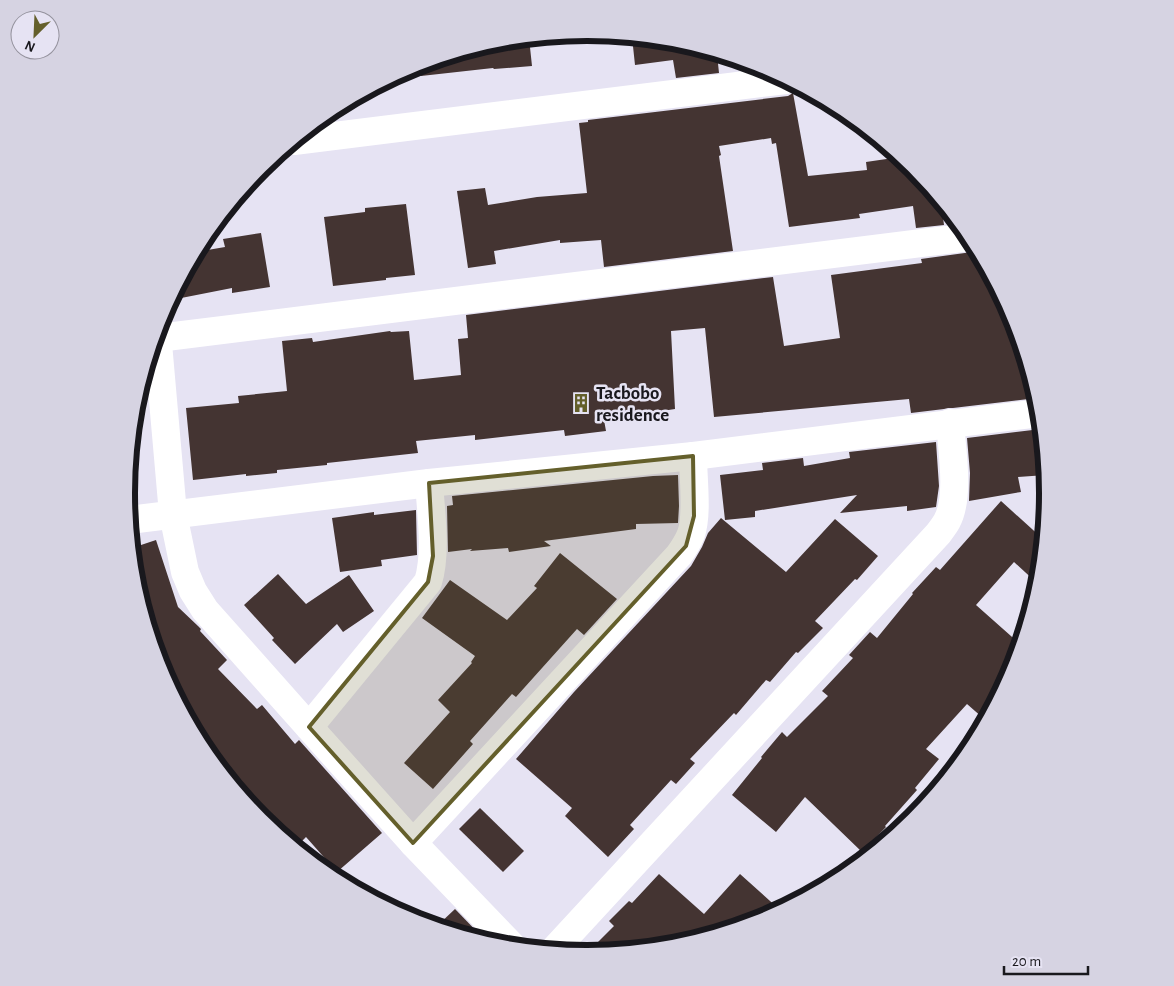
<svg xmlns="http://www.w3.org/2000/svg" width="1174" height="986" viewBox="0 0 1174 986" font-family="'Alegreya Sans',sans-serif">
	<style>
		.building { fill: #443432 }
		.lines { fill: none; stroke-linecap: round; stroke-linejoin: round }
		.minor { stroke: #fff; stroke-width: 28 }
		.marked { fill: #645f2b; fill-opacity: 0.2; stroke: #645f2b; stroke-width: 4; stroke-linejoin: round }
		.labels { text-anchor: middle; stroke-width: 5; stroke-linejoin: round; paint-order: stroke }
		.poi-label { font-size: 19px; font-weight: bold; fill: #19181d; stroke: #e6e3f3; text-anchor: start }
		.rim { fill: none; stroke: #19181d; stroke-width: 6 }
	</style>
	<rect width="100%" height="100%" fill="#e6e3f3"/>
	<!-- building -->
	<g class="building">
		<path d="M632,37l45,4 40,13 2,19 -43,5 -3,-18 -38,5z"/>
		<path d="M529,38l3,28 -38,3 -1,-1 -72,8 -2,-11 80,-24z"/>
		<path d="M793,93l15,83 59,-6 -1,-8 34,-5 13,11 28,34 3,23 -28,3 -3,-22 -54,8 1,4 -71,9 -13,-84 -4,1 -1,-6 -52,8 2,9 -2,1 14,95 -129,16 -3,-27 -41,3v-3l-66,11 2,13 -28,4 -11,-77 28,-3 3,17 49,-8 50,-4 -8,-70 9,-1v-2l200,-24z"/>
		<path d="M406,204l9,71 -29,3v2l-53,6 -9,-69 41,-5v-4z"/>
		<path d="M261,233l9,54 -38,6v-5l-61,12 25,-48 29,-5 -2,-8z"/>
		<path d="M977,250l36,67 24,81 -84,10h-5l-4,1 -33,4 -2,-14 -195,18 -9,-89 -34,3 4,78 -71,11 2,11 -41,5 -1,-6 -89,10v-5l-59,6 2,12 -91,10v2l-50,5v3l-31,3v-2l-53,6 -7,-72 53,-5 -1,-7 49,-5 -5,-50 30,-3 1,4 77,-11 1,1 18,-1 5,49 47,-5 -3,-36 10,-1 -2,-23 307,-38 11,69 56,-8 -9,-63 91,-12 -1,-4 51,-7z"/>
		<path d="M1041,429l5,46 -28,2 3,15 -52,9 1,-28 -3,-35z"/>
		<path d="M936,442l3,44 -3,21 -29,4v-5l-67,7 17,-18 -102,16v6l-30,3 -5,-45 43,-5 -1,-7 41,-5 1,8 46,-8 -1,-6z"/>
		<path d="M678,475l1,31 -1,17 -42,1v5l-92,12 7,5 -42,6 -1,-4 -38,3 2,-2 -24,3 -1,-46 6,-1 -1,-9 201,-20z"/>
		<path d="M1001,501l42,38 -5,45 -24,-22 -38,43 44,39 -8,25 -20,39 -9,10 -16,-14 -41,45 13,10 -24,29 2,2 -32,36 1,1 -24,25 -57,-55 -29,35 -44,-37 30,-37 -1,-1 21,-25 5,5 41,-41 -6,-5 31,-33 -4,-3 21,-23 7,6 36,-44 -1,-1 24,-26 4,3z"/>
		<path d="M416,510l1,45 -36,5 1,6 -42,6 -8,-54 42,-6v3z"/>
		<path d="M721,518l65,54 49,-53 43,37 -21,24 -2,-1 -40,42 8,7 -25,25 -2,-1 -26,30 -4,-2 -30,35 -2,-2 -44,46 5,4 -19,21 -5,-4 -41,45 4,4 -26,28 -43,-41 7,-8 -56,-49 58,-67 117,-126 11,-19 6,-14z"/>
		<path d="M156,540l22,67 20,19 3,3 -1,2 27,29 -9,9 39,40 5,-4 33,39 4,-4 83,93 -45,39 -31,-35 -10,10 -35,-29 -57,-69 -43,-80 -13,-46v-1l-13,-40 -3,-34z"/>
		<path d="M560,553l57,46 -33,36 -7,-6 -61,68 -4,-3 -42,47 3,3 -40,45 -29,-26 46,-51 -12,-12 34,-37 -1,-1 4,-6 -53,-38 28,-38 57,40 30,-32 -3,-2z"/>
		<path d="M278,574l28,30 43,-29 25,36 -31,21 -6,-8 -42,40 -23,-24 2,-2 -30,-33z"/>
		<path d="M480,808l44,43 -21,21 -44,-43z"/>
		<path d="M659,874l45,40 36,-40 40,36 -17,9 -86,26 -90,8 27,-27 -5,-5 20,-20 3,2z"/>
		<path d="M455,909l31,32 -49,-15z"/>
	</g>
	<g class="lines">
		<!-- minor -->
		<g class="minor">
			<path d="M294,141l492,-61"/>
			<path d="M157,332l16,182 12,58 8,19 12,19 104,117 104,116 99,103"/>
			<path d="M158,338l812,-101"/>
			<path d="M129,520l300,-37 264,-27 347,-43"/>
			<path d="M309,727l119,-145c9,-29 3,-69 1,-99"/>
			<path d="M413,843l266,-288c5,-7 9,-13 12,-21 7,-19 2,-56 2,-78"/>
			<path d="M554,950l384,-416c3,-4 7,-9 9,-13 13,-24 5,-71 3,-98"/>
		</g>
	</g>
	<!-- marked area -->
	<path class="marked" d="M693,456l1,60 -8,30 -273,297 -104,-116 119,-145 5,-26 -4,-73z"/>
	<!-- icons -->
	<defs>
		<g id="building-bare" transform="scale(1.5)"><path d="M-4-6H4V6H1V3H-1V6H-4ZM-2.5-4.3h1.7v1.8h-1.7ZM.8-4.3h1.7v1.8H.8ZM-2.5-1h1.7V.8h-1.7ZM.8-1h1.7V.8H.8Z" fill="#645f2b" stroke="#e6e3f3" stroke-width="2.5" paint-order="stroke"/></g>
	</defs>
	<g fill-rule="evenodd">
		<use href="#building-bare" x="581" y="403"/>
	</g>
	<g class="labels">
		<!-- poi labels -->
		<g class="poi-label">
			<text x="596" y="399">Tacbobo<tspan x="596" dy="22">residence</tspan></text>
		</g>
	</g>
	<!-- crop -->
	<path d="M0 0H1174V986H0ZM135 493a452 452 0 1 1 904 0a452 452 0 1 1-904 0Z" fill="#d6d3e2" fill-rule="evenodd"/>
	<path class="rim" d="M135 493a452 452 0 1 1 904 0a452 452 0 1 1-904 0Z"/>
	<!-- north arrow -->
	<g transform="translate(35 35) rotate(204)"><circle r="24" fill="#e6e3f3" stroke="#94929d"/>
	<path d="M0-4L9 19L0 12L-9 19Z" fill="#645f2b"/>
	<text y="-8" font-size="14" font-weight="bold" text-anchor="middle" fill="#19181d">N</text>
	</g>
	<!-- scale -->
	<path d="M1004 966v8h84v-8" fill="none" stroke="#19181d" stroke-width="2.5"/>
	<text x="1012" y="966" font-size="15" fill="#19181d" stroke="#e6e3f3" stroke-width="4" paint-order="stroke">20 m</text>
</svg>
